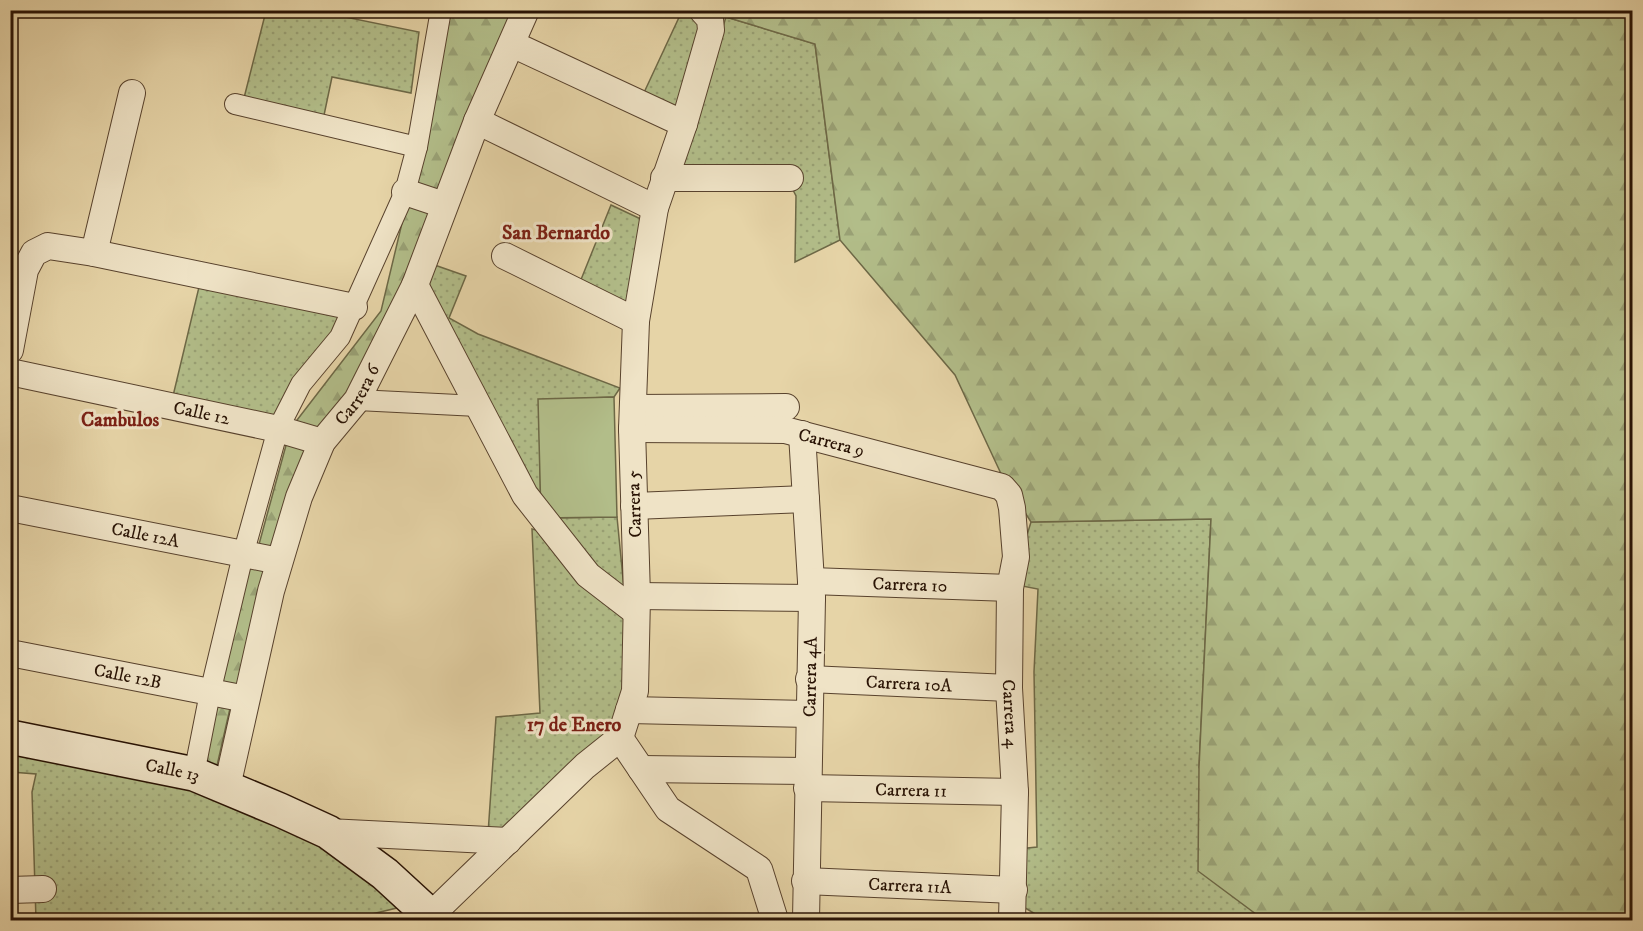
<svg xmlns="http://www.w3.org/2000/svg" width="1643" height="931" viewBox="0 0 1643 931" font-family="'IM FELL DW Pica',serif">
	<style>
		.grass { fill: url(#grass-dots); stroke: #6d6846; stroke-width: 1.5 }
		.forest { fill: url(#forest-firs); stroke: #6d6846; stroke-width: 1.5 }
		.pitch { fill: #b2bd89; stroke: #6d6846; stroke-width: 1.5 }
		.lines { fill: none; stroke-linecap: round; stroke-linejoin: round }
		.pedestrian-casing { stroke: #58422d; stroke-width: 22 }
		.minor-casing { stroke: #58422d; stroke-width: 28 }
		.secondary-casing { stroke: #281204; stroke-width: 36 }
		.pedestrian { stroke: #efe3c6; stroke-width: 20 }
		.minor { stroke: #efe3c6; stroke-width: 26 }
		.secondary { stroke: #efe3c6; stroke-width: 33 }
		.labels { text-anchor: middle; stroke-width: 6; stroke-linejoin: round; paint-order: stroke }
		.street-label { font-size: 18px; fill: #281204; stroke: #efe3c6 }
		.neighbourhood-label { font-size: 20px; font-weight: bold; fill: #7a1f14; stroke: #efe3c6 }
	</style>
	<defs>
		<pattern id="grass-dots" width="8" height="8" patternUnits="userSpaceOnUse" patternTransform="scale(1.5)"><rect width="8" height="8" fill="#b2bd89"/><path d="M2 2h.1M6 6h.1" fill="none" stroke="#99a175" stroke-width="1.8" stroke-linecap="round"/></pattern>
		<pattern id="forest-firs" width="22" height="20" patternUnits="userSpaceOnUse" patternTransform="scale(1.5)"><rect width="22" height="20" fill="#b2bd89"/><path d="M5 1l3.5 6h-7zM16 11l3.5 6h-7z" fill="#99a175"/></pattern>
	</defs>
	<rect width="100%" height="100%" fill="#e6d4a7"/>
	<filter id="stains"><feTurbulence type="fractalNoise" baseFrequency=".00333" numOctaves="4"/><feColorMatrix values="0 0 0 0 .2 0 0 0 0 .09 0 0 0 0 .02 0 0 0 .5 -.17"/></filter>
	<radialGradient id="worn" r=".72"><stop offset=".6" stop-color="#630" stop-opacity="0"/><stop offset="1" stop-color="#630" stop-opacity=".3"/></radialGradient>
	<!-- grass -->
	<g class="grass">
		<path d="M266,11h75l-1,5 79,16 -8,61 -79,-16 -9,43 -79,-22z"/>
		<path d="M682,11l21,8 -24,95 -38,-15z"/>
		<path d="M726,17l89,27 25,196 -45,22 1,-66 -5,-10 -121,-2 22,-56z"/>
		<path d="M611,205l34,16 -12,88 -55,-22z"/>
		<path d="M426,262l40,14 -17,42 29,16 142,54 -6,9 -75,3 2,118 -122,-237z"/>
		<path d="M199,287l161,24 -76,108 -111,-23z"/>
		<path d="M617,517l7,72 -35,-22 -42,-49z"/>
		<path d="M1211,519l-12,248 65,153h-219l-28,-17 1,-54 19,-2 -3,-175 4,-83 -26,-5 19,-62z"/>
		<path d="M532,529l12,3 80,85 3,78 -18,43 -104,96h-17l8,-117 44,-4z"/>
		<path d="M10,753l161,30 94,33 81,42 55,49 -46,11 -319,2 -4,-128 4,-18 -25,-2z"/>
	</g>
	<!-- forest -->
	<g class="forest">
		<path d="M727,10l905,1v909h-368l-66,-49 1,-104 12,-248 -180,3 -28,-44 -48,-103 -115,-135 -25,-196 -89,-27z"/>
		<path d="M450,11h70l-79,188 -28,-9z"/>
		<path d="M408,198l31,10 -60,136 -59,92 -26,-12 87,-113z"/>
		<path d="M288,438l20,6 -34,108 -16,-4z"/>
		<path d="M250,567l18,4 -32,120 -19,-5z"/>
		<path d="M215,701l16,3 -15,66 -14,-3z"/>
	</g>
	<!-- pitch -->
	<path class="pitch" d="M614,397l3,120 -76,1 -3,-119z"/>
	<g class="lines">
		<!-- pedestrian casing -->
		<g class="pedestrian-casing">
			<g id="pedestrian">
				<path d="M235,104l182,43"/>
				<path d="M357,400l121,6"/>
				<path d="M194,774l16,-81 33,-138 35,-126 23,-45 39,-47 65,-145 12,-45 24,-137"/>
			</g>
		</g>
		<!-- minor casing -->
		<g class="minor-casing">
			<g id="minor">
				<path d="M512,44l172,80"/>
				<path d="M477,121l178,87"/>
				<path d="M664,178h126"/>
				<path d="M405,192l39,13"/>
				<path d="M94,253l38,-160"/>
				<path d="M505,256l131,65"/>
				<path d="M415,285l110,210 63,80 48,37"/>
				<path d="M10,350l15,-80 9,-17 14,-7 46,7 260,54"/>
				<path id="s1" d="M10,372l268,57 44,13"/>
				<path d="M633,408l153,-1"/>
				<path id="s2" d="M632,429l153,1 217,57 7,8 3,13 4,49 -6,31 -1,100 6,104 -3,128"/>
				<path d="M802,434l10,164 -6,322"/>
				<path d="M634,506l172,-7"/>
				<path id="s3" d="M10,508l269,53"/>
				<path id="s4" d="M811,581l199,7"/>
				<path d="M637,596l175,2"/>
				<path id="s5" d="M10,653l236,46"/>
				<path id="s6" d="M809,679l200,9"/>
				<path d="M629,710l180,4"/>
				<path d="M620,738l48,71 91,60 16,51"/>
				<path d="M641,769l166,2"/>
				<path id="s7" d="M227,787l44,-196 28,-94 23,-55 35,-42 58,-115 62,-164 49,-111"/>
				<path id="s8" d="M807,788l208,4"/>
				<path d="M328,832l180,9"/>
				<path id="s9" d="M805,881l209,9"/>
				<path d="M10,890l33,-1"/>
				<path d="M414,920l17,-5 154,-149 35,-28 15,-47 2,-95 -5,-167 4,-108 19,-113 29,-84 27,-94 -1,-11 -8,-9"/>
			</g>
		</g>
		<!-- secondary casing -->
		<g class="secondary-casing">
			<g id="secondary">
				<path id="s10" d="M10,737l184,37 86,36 48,22 57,42 50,46"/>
			</g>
		</g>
		<!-- pedestrian -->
		<use href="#pedestrian" class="pedestrian"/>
		<!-- minor -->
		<use href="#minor" class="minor"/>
		<!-- secondary -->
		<use href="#secondary" class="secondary"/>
	</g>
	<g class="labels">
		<!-- street labels -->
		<g class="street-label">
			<text dy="6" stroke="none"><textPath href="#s7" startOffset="418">Carrera 6</textPath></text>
			<text dy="6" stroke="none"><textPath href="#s1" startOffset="196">Calle 12</textPath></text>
			<text dy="6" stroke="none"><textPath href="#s2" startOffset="201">Carrera 9</textPath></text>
			<text transform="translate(634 504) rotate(-92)" y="6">Carrera 5</text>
			<text dy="6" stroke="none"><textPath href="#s3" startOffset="138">Calle 12A</textPath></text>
			<text dy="6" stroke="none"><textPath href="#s4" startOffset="99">Carrera 10</textPath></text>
			<text dy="6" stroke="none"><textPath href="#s5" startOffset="120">Calle 12B</textPath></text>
			<text transform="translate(810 677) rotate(-89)" y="6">Carrera 4A</text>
			<text dy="6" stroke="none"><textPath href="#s6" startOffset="100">Carrera 10A</textPath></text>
			<text dy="6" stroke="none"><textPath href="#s2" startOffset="608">Carrera 4</textPath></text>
			<text dy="6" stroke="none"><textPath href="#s10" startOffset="166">Calle 13</textPath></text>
			<text dy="6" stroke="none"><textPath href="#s8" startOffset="104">Carrera 11</textPath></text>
			<text dy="6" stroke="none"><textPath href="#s9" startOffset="105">Carrera 11A</textPath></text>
		</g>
		<!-- neighbourhood labels -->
		<g class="neighbourhood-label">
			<text x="556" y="239">San Bernardo</text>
			<text x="120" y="426">Cambulos</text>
			<text x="574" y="731">17 de Enero</text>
		</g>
	</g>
	<!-- margin -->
	<rect width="1643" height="931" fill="none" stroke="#e6d4a7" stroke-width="36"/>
	<rect x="12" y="12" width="1619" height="907" fill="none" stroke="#281204" stroke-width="3"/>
	<rect x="18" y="18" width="1607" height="895" fill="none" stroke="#281204" stroke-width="1.5"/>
	<rect width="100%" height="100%" filter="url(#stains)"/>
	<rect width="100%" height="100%" fill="url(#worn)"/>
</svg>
